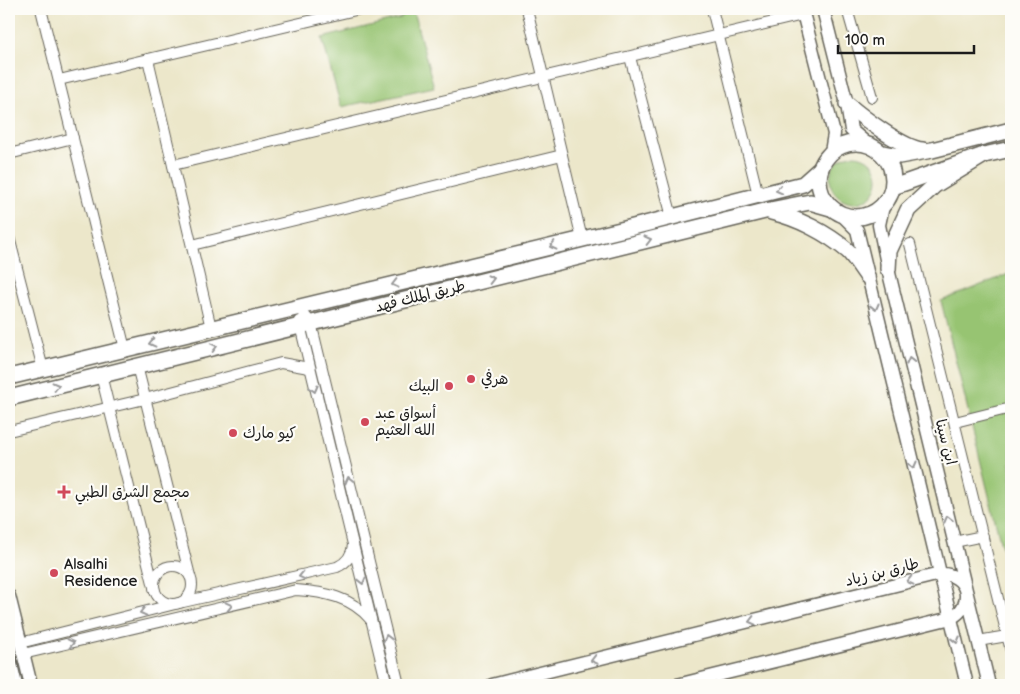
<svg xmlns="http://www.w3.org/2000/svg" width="1020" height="694" viewBox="0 0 1020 694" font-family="'Balsamiq Sans','Playpen Sans Arabic',sans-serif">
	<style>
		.green { fill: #97c472; stroke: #5a7047 }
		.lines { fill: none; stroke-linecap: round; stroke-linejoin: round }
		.minor-casing { stroke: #656359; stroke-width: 12 }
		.tertiary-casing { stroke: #656359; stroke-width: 15 }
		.primary-casing { stroke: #656359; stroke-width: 18 }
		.minor { stroke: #fff; stroke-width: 10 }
		.tertiary { stroke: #fff; stroke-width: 12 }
		.primary { stroke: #fff; stroke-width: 15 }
		.oneway { stroke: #999 }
		.poi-dot { fill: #d1495b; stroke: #fdfcf7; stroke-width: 2 }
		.labels { text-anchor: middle; stroke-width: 4.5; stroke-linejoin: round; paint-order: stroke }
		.street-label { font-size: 15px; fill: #1c1c1c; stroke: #fdfcf7 }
		.poi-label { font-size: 15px; fill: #1c1c1c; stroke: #fdfcf7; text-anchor: start }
	</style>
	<rect width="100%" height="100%" fill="#fdfcf7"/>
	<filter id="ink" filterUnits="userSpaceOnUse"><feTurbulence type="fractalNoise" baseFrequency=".02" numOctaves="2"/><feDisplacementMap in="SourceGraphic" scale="10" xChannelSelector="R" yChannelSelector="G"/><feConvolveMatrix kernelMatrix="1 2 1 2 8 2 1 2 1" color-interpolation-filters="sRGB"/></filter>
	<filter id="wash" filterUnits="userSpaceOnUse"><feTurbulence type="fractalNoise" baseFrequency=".0096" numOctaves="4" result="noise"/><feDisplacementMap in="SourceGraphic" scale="20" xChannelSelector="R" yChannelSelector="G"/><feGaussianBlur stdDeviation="1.12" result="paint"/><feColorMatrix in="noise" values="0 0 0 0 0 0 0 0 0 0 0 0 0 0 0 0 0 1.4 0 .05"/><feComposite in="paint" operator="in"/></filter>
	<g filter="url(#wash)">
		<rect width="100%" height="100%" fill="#ece7ca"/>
		<!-- green -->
		<g class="green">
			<path d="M413,11l21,76 -93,20 -19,-69 79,-20 3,-5z"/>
			<circle cx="854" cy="179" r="24"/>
			<path d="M1011,273v312l-70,-284z"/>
		</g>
	</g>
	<g filter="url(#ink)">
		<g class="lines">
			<!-- minor casing -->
			<g class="minor-casing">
				<g id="minor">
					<path d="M41,9l84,340"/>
					<path d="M527,9l55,230"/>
					<path d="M712,9l46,186"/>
					<path d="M847,9l25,88"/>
					<path d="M630,57l42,160"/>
					<path d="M148,59l63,269"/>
					<path d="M59,80l301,-71"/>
					<path d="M9,154l64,-16"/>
					<path d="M173,165l630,-150"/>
					<path d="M9,237l34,132"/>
					<path d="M910,244l101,407"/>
					<path d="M192,245l370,-90"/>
					<path d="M298,307l13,16 88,362"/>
					<path d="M299,321l88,364"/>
					<path d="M137,366l53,210"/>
					<path d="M101,375l54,216"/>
					<path d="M955,422l56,-14"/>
					<path d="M9,431l136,-32 136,-36 28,5"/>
					<path d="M954,542l29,-6"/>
					<circle cx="173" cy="585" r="19"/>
					<path d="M978,641l29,-5"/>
					<path d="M20,643l163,-41 154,-35c9,-4 15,-11 16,-22"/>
					<path d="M23,654l273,-64c28,2 56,7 75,30"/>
				</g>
			</g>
			<!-- tertiary casing -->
			<g class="tertiary-casing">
				<g id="tertiary">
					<path d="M802,9l32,125 -3,18"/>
					<path d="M823,9l24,95 4,26 15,13"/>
					<path d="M883,206l-4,19 9,44 101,416"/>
					<path d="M841,214l16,16 110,455"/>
					<path d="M9,596l22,89"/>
					<path d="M9,656l7,29"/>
					<path d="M492,685l448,-111c28,-1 36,31 11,44l-274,67"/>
				</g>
			</g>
			<!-- primary casing -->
			<g class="primary-casing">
				<g id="primary">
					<path d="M847,104c15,13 57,45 76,46"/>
					<circle cx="856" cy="180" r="37"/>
					<path d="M883,153l16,3 33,-6 79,-20"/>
					<path d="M893,187l91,-32 27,-6"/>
					<path d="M771,212c27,6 56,21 77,39 7,7 13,17 19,25"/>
					<path d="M888,269l1,-18 19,-41 27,-25 49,-30"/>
					<path d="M9,377l624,-150 170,-43 18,-16"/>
					<path d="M9,398l756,-187 45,-9 21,6"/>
				</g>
			</g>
			<!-- minor -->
			<use href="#minor" class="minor"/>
			<!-- tertiary -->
			<use href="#tertiary" class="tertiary"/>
			<!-- primary -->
			<use href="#primary" class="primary"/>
		</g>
		<!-- one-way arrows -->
		<defs><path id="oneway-chevron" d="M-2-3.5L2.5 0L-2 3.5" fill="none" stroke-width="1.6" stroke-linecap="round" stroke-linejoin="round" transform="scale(1.25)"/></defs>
		<g class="oneway">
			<use href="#oneway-chevron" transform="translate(779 190) rotate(166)"/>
			<use href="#oneway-chevron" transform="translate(648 240) rotate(-14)"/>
			<use href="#oneway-chevron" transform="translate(553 246) rotate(166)"/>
			<use href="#oneway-chevron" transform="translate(491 279) rotate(-14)"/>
			<use href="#oneway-chevron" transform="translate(395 284) rotate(166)"/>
			<use href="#oneway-chevron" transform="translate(875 307) rotate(76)"/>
			<use href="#oneway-chevron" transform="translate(152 343) rotate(166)"/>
			<use href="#oneway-chevron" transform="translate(214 347) rotate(-14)"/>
			<use href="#oneway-chevron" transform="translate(910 361) rotate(-104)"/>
			<use href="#oneway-chevron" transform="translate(56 386) rotate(-14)"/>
			<use href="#oneway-chevron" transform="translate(314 389) rotate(76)"/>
			<use href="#oneway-chevron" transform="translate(913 465) rotate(76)"/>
			<use href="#oneway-chevron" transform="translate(349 480) rotate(-104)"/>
			<use href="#oneway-chevron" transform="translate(948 519) rotate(-104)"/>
			<use href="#oneway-chevron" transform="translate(302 576) rotate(167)"/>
			<use href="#oneway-chevron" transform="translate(362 581) rotate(76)"/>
			<use href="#oneway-chevron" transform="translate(910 581) rotate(166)"/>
			<use href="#oneway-chevron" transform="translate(229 606) rotate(-13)"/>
			<use href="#oneway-chevron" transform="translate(143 612) rotate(166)"/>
			<use href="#oneway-chevron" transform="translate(752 621) rotate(166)"/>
			<use href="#oneway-chevron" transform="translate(387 638) rotate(-104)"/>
			<use href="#oneway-chevron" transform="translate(956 640) rotate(76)"/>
			<use href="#oneway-chevron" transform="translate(71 643) rotate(-13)"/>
			<use href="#oneway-chevron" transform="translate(594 660) rotate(166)"/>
		</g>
	</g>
	<!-- markers -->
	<g class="poi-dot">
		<circle cx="471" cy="379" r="5"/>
		<circle cx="449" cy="386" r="5"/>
		<circle cx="365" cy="422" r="5"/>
		<circle cx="233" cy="433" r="5"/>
		<path d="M61.5 484.5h5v5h5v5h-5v5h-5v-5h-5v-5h5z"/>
		<circle cx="54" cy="573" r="5"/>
	</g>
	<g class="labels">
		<!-- street labels -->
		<g class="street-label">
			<text transform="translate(420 296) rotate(-14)" y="5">طريق الملك فهد</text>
			<text transform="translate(946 442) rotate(76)" y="5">ابن سينا</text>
			<text transform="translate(882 572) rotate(-14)" y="5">طارق بن زياد</text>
		</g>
		<!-- poi labels -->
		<g class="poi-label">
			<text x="481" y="384">هرفي</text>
			<text x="439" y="391" text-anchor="end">البيك</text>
			<text x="375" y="418">أسواق عبد<tspan x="375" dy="17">الله العثيم</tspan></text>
			<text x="243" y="438">كيو مارك</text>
			<text x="75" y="497">مجمع الشرق الطبي</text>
			<text x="64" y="569">Alsalhi<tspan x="64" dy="17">Residence</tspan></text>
		</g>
	</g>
	<!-- margin -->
	<rect width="1020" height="694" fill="none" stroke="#fdfcf7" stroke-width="30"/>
	<!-- scale -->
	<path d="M838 45v8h136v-8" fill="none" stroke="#1c1c1c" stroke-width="2.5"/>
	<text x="845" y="45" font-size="15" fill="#1c1c1c" stroke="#fdfcf7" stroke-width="4" paint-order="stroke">100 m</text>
</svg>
